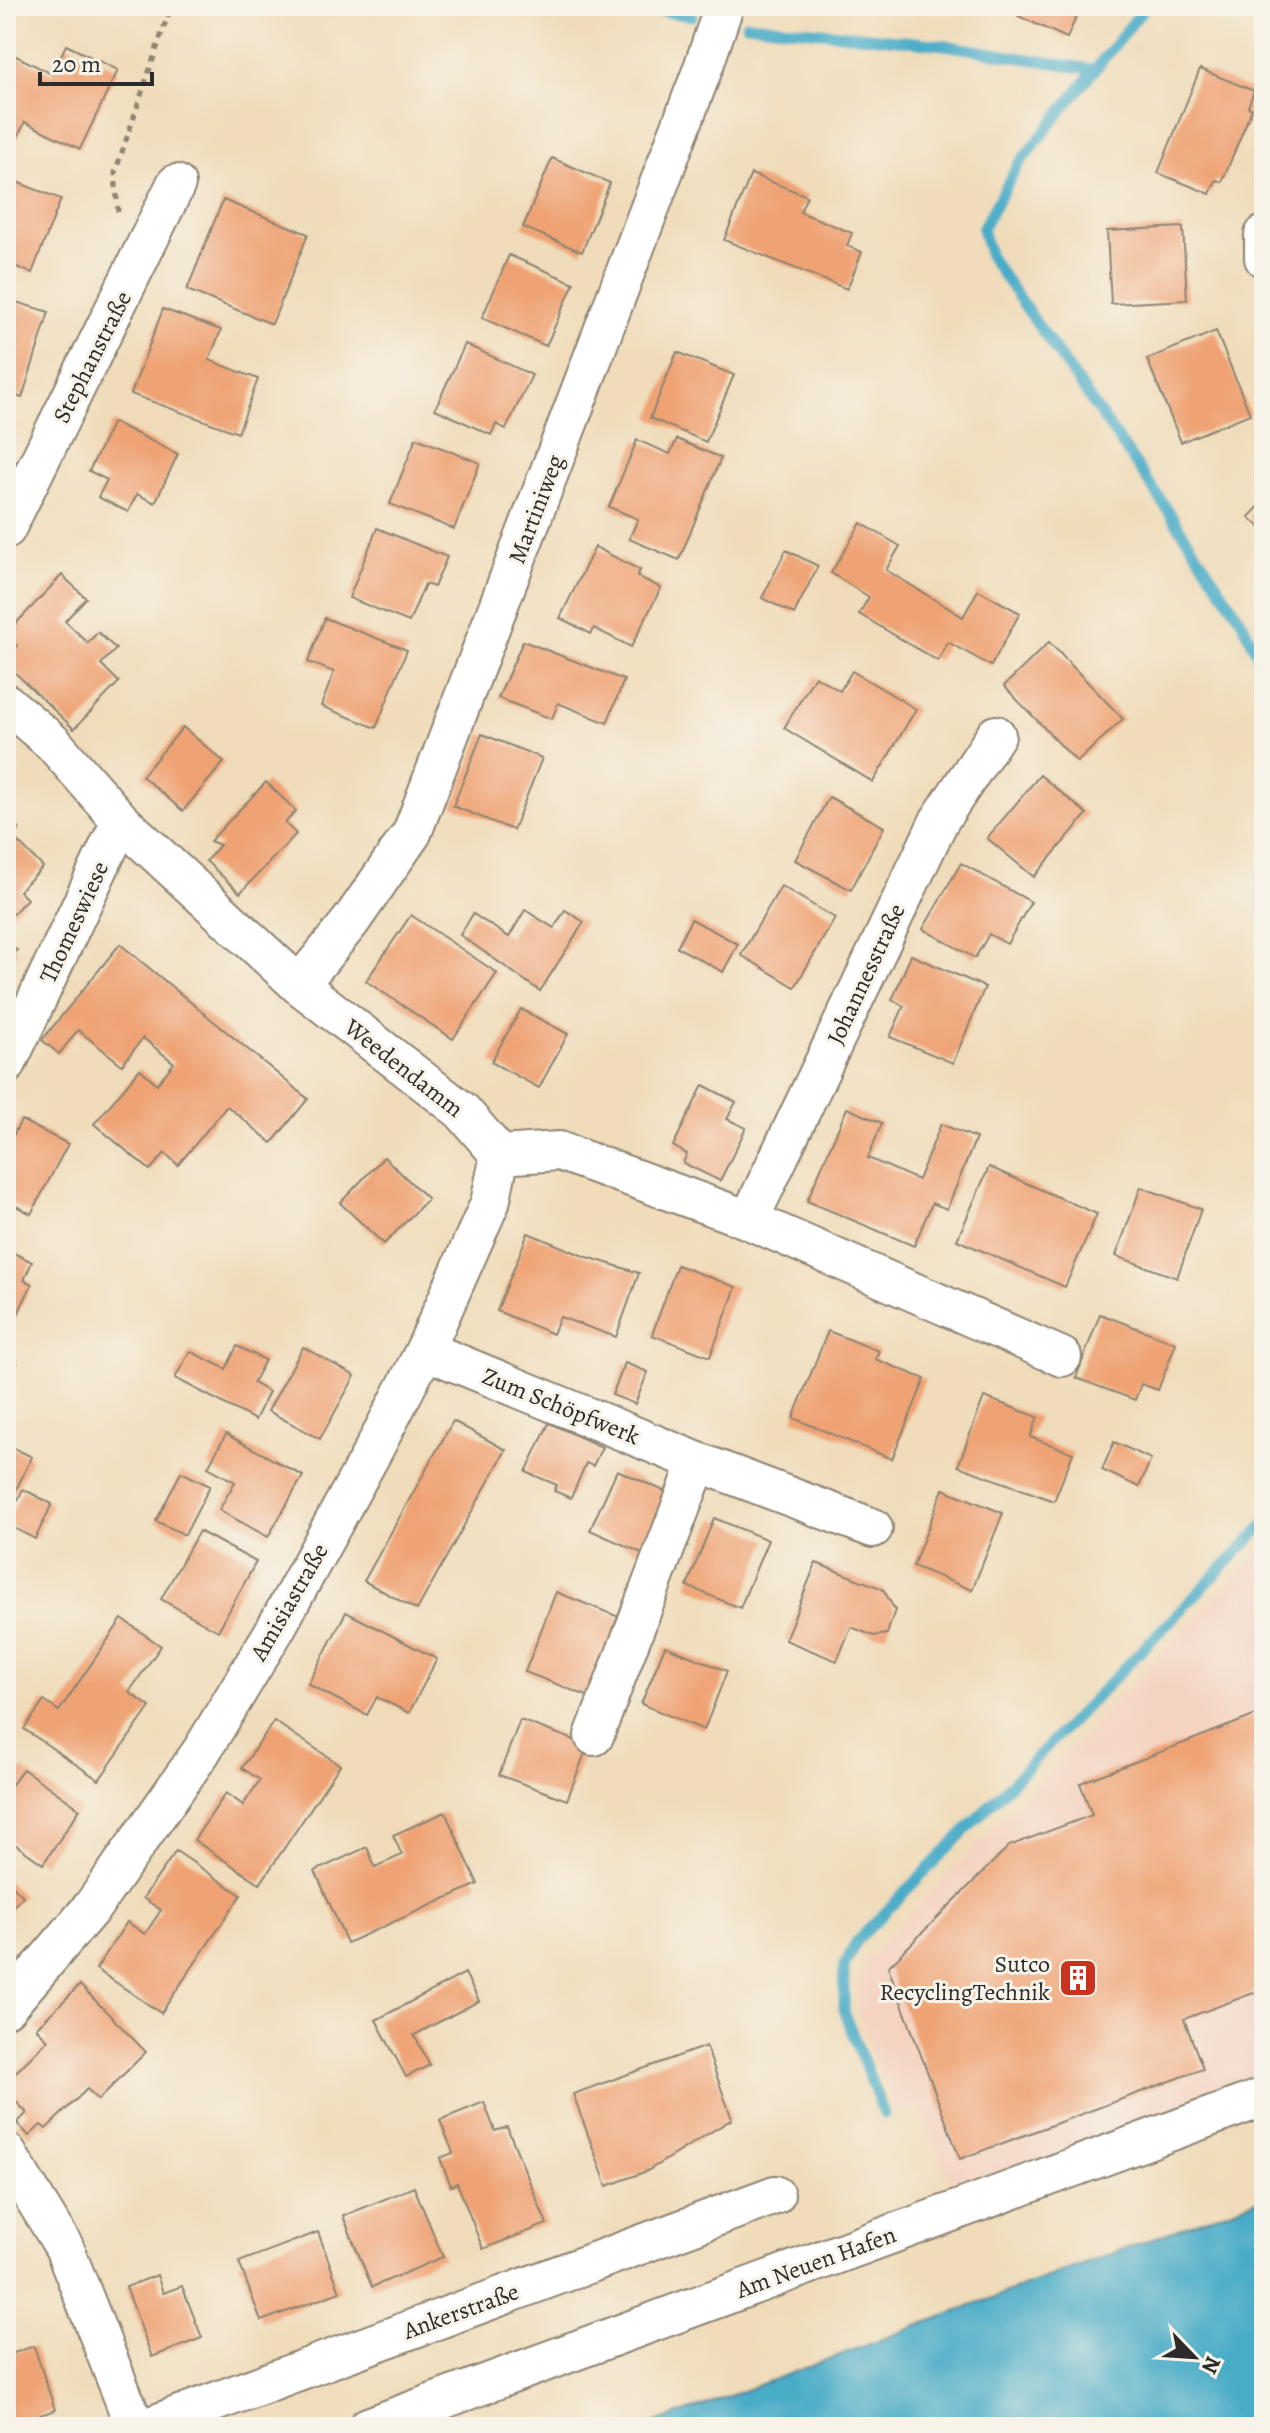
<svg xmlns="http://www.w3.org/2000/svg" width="1270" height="2433" viewBox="0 0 1270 2433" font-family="Alegreya,serif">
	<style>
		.built { fill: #f4d3c1 }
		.water { fill: #48acc7; stroke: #3a6c79; stroke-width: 2 }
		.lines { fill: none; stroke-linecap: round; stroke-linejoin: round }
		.stream { stroke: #48acc7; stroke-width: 11 }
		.building { fill: #efa374 }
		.minor-casing { stroke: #8e8472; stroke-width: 42 }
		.path { stroke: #8e8472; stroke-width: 5; stroke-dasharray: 6 6; stroke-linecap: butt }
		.minor { stroke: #fff; stroke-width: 38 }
		.labels { text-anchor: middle; stroke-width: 6; stroke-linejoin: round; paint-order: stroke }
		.street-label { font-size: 24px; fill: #2b2b2b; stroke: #f7f3e8 }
		.poi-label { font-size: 24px; fill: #2b2b2b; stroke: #f7f3e8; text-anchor: end }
	</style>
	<rect width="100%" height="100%" fill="#f7f3e8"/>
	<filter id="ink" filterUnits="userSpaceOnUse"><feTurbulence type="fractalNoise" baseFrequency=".0125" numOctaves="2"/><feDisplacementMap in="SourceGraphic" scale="16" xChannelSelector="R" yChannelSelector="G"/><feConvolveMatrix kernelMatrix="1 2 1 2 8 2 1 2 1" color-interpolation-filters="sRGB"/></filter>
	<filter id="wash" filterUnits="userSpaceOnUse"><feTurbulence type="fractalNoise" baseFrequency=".006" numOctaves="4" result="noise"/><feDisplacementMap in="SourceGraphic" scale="32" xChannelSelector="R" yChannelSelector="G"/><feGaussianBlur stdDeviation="1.8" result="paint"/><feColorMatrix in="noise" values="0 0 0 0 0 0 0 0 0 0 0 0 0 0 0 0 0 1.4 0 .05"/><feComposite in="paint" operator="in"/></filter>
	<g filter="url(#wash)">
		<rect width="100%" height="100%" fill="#f0dcba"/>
		<!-- built -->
		<path class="built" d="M1264,1547v533l-311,113 -33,-86 -25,3 -34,-83 -7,-38 14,-31z"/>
		<!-- water -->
		<path class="water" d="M1264,2197v230h-618z"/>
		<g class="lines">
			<!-- stream -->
			<g class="stream">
				<path d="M620,6l72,10"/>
				<path d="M1146,6l-128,159 -36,64 8,28 171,243 81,121 22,48"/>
				<path d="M746,24l198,21 151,25"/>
				<path d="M884,2114l-40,-102v-46l13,-25 407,-416"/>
			</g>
		</g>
		<g id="blocks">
			<!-- building -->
			<g class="building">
				<path d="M1023,6h58l-14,32 -49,-22z"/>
				<path d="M66,45l52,25 -38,79 -55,-27 -10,21 -9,-4v-88l46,23z"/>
				<path d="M1200,69l54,22 -6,16 4,2 -30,73 -6,-2 -6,14 -52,-21z"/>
				<path d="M552,158l58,25 -28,69 -59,-25z"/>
				<path d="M751,174l56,22 -7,16 52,21 -5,13 15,6 -15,37 -123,-49z"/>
				<path d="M6,178l55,21 -29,74 -26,-10z"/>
				<path d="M223,200l85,34 -36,90 -85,-34z"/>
				<path d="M1183,227l4,73 -76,4 -4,-73z"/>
				<path d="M509,255l65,28 -28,63 -64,-28z"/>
				<path d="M6,299l43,13 -27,86 -16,-5z"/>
				<path d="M163,309l58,21 -12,30 49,19 -20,54 -107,-39z"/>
				<path d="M1216,331l34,83 -69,28 -34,-83z"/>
				<path d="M465,344l67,31 -26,54 -10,-5 -5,11 -56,-26z"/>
				<path d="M677,352l57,23 -28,67 -56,-24z"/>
				<path d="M113,422l65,32 -23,49 -18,-9 -9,18 -30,-15 9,-17 -18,-9z"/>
				<path d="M416,438l64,25 -26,66 -64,-25z"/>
				<path d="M677,439l44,19 -42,102 -50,-21 9,-20 -29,-12 28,-67 33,14z"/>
				<path d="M1264,501v30l-15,-14z"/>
				<path d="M861,523l39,23 -14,24 77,47 15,-27 42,23 -29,53 -43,-24 -10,19 -79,-47 10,-17 -38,-24z"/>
				<path d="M377,528l70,29 -13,30 -9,-3 -16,38 -60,-24z"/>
				<path d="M595,547l45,23 -3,6 24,12 -30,59 -37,-19 -3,6 -31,-16z"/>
				<path d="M786,550l32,16 -24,48 -32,-16z"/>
				<path d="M62,575l24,23 -21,23 23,22 10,-11 18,17 -15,15 18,18 -45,47 -68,-65v-6l11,-12 -11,-12z"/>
				<path d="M325,618l82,32 -31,78 -55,-22 13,-34 -26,-10z"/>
				<path d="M523,641l101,39 -17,43 -49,-20 -6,16 -54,-21z"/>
				<path d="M1049,642l74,77 -46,43 -73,-76z"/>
				<path d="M852,671l64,38 -43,73 -89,-54 31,-52 25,15z"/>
				<path d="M183,727l41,35 -41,49 -41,-35z"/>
				<path d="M482,734l60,24 -29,72 -60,-24z"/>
				<path d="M1040,775l47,39 -53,63 -47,-39z"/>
				<path d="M266,782l30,29 -11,12 11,11 -56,59 -34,-32 14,-16 -10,-4z"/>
				<path d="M829,797l55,30 -33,63 -56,-30z"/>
				<path d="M6,816l13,13 -7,7 31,31 -24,24 8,8 -21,22z"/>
				<path d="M961,863l70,39 -24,42 -18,-10 -14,24 -52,-29z"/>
				<path d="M781,886l54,32 -40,69 -54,-32z"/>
				<path d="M525,910l29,18 11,-18 19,12 -44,69 -80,-56 13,-21 36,23z"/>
				<path d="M411,915l86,58 -44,66 -87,-58z"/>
				<path d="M691,919l47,25 -15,28 -46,-25z"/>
				<path d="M120,944l188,155 -36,44 -45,-37 -49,59 -13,-12 -15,17 -56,-46 46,-55 17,15 17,-21 -31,-25 -21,27 -44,-35 -19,24 -17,-14z"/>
				<path d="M6,945l11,5 -11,20z"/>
				<path d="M911,955l74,32 -32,76 -63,-26 14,-31 -12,-6z"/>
				<path d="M521,1009l47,25 -29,54 -48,-26z"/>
				<path d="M703,1085l33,17 -9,17 19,9 -26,53 -37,-18 4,-9 -14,-8z"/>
				<path d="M847,1108l35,15 -14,35 50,22 23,-56 35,14 -29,71 -15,-6 -18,43 -107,-45z"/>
				<path d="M21,1120l47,24 -37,70 -25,-13v-51z"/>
				<path d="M384,1157l44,42 -44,45 -44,-41z"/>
				<path d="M989,1167l108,47 -32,73 -108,-47z"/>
				<path d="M1141,1187l60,22 -24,69 -61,-22z"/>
				<path d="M528,1233l56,23 55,17 -23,64 -56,-20 -7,17 -56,-23z"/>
				<path d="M6,1249l26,13 -8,18 8,4 -17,36 -9,-5z"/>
				<path d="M677,1265l59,22 -26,70 -58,-22z"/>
				<path d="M1100,1314l76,29 -18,47 -17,-6 -6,16 -59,-22z"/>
				<path d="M828,1331l51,20 -4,8 50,20 -33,80 -99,-41z"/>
				<path d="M237,1346l28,14 -12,23 16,9 -14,28 -80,-42 15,-27 36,18z"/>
				<path d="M303,1347l52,29 -35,63 -52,-28z"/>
				<path d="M6,1358l11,5 -11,25z"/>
				<path d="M625,1363l23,9 -13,32 -23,-9z"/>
				<path d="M984,1397l54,20 -8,20 43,16 -19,48 -96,-35z"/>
				<path d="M453,1421l53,29 -89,160 -53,-29z"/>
				<path d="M549,1423l53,24 -9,19 -7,-3 -15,35 -17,-7 3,-6 -31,-13z"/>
				<path d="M226,1434l77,42 -35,61 -49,-27 16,-28 -27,-15z"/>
				<path d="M1114,1442l37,17 -12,28 -37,-17z"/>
				<path d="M6,1444l26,13 -26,53z"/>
				<path d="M617,1470l54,24 -27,60 -54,-24z"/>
				<path d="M181,1472l29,14 -25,49 -29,-14z"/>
				<path d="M23,1489l29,15 -17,35 -29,-15z"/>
				<path d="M943,1489l60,24 -31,77 -59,-24z"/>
				<path d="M714,1518l54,22 -28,68 -53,-22z"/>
				<path d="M199,1531l57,31 -38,69 -57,-32z"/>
				<path d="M816,1563l67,26 12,21 -8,24 -13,2 -23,-9 -14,34 -52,-21z"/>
				<path d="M556,1592l68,27 -32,79 -67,-26z"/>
				<path d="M346,1612l91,47 -28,54 -32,-16 -10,18 -59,-31z"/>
				<path d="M122,1619l39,27 -32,46 21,15 -51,73 -75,-51 20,-28 15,10z"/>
				<path d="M665,1646l62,25 -23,59 -63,-26z"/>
				<path d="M1264,1712v277l-80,30 19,50 -243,90 -72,-192 121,-121 83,-31 -12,-32z"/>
				<path d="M520,1720l68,25 -21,55 -68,-25z"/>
				<path d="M274,1721l66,44 -80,119 -66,-44 32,-47 17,12 17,-25 -18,-12z"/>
				<path d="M23,1769l57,40 -37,55 -37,-26v-45z"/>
				<path d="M445,1812l33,72 -131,59 -32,-72 52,-24 8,20 27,-12 -9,-20z"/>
				<path d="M176,1851l65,44 -80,118 -65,-44 31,-47 18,12 16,-24 -18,-12z"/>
				<path d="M6,1879l17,17 -17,18z"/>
				<path d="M465,1973l14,28 -65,34 16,30 -24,12 -30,-57z"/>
				<path d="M80,1985l66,67 -48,48 -11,-11 -41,40 -5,-4 -12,11 -12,-13 10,-10 -21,-22v-9l42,-42 -12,-12z"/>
				<path d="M706,2046l26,73 -85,52 -40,15 -34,-92z"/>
				<path d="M484,2102l11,29 12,-4 40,97 -64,25 -26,-66 -6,3 -11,-28 13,-5 -13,-33z"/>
				<path d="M414,2187l29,70 -71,30 -29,-71z"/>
				<path d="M318,2232l22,60 -79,29 -22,-59z"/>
				<path d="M157,2275l6,18 19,-7 20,52 -50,19 -26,-70z"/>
				<path d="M6,2342l5,12 23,-8 21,64 -49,17z"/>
			</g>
		</g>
	</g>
	<g filter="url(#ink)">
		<use href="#blocks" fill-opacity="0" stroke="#8e8472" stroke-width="2"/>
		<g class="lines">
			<!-- minor casing -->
			<g class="minor-casing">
				<g id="minor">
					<path d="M1264,235v23"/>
					<path d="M6,529l170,-345"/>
					<path d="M6,703l47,40 68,78 178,164 163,126 38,44 59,-4 190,69 313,137"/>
					<path d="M299,985l52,-64 61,-88 290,-762 22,-65"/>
					<path d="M6,1065l115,-244"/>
					<path d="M749,1220l190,-399 57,-86"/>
					<path d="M425,1350l273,112 175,66"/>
					<path d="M594,1736l104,-274"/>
					<path d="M6,2008l87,-102 108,-154 75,-124 98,-179 51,-99 65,-147 10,-48"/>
					<path d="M6,2152l58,95 71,180"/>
					<path d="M147,2427l628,-232"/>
					<path d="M368,2427l896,-330"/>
				</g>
			</g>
			<!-- path -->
			<path class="path" d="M118,212l-3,-39 56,-167"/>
			<!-- minor -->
			<use href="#minor" class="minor"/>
		</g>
	</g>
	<!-- icons -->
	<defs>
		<g id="building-square" transform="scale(2)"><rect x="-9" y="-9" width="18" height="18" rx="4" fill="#c8321e" stroke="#f7f3e8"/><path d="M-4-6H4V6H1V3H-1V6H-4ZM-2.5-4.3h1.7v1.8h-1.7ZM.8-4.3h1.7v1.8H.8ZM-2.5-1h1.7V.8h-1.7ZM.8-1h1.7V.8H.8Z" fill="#fff"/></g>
	</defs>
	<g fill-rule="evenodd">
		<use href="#building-square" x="1078" y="1978"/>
	</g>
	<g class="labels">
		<!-- street labels -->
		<g class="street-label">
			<text transform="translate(92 357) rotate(-63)" y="8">Stephanstraße</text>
			<text transform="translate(536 509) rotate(-69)" y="8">Martiniweg</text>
			<text transform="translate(74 922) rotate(-65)" y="8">Thomeswiese</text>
			<text transform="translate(866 974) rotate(-65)" y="8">Johannesstraße</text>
			<text transform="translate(404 1068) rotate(38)" y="8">Weedendamm</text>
			<text transform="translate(561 1406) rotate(22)" y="8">Zum Schöpfwerk</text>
			<text transform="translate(289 1602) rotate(-60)" y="8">Amisiastraße</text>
			<text transform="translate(816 2262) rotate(-20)" y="8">Am Neuen Hafen</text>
			<text transform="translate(461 2311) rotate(-20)" y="8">Ankerstraße</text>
		</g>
		<!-- poi labels -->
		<g class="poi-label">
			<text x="1050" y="1972">Sutco<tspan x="1050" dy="28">RecyclingTechnik</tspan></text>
		</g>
	</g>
	<!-- margin -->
	<rect width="1270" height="2433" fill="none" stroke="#f7f3e8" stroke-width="32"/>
	<!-- north arrow -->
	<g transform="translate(1194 2357) rotate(115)" stroke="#f7f3e8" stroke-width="6" paint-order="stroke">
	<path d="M0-6L14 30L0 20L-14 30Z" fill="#2b2b2b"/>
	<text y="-12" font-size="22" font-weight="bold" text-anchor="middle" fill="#2b2b2b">N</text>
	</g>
	<!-- scale -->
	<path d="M40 72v12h112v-12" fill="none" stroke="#2b2b2b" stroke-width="4"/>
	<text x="52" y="72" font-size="24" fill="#2b2b2b" stroke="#f7f3e8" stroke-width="6" paint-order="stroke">20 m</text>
</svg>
